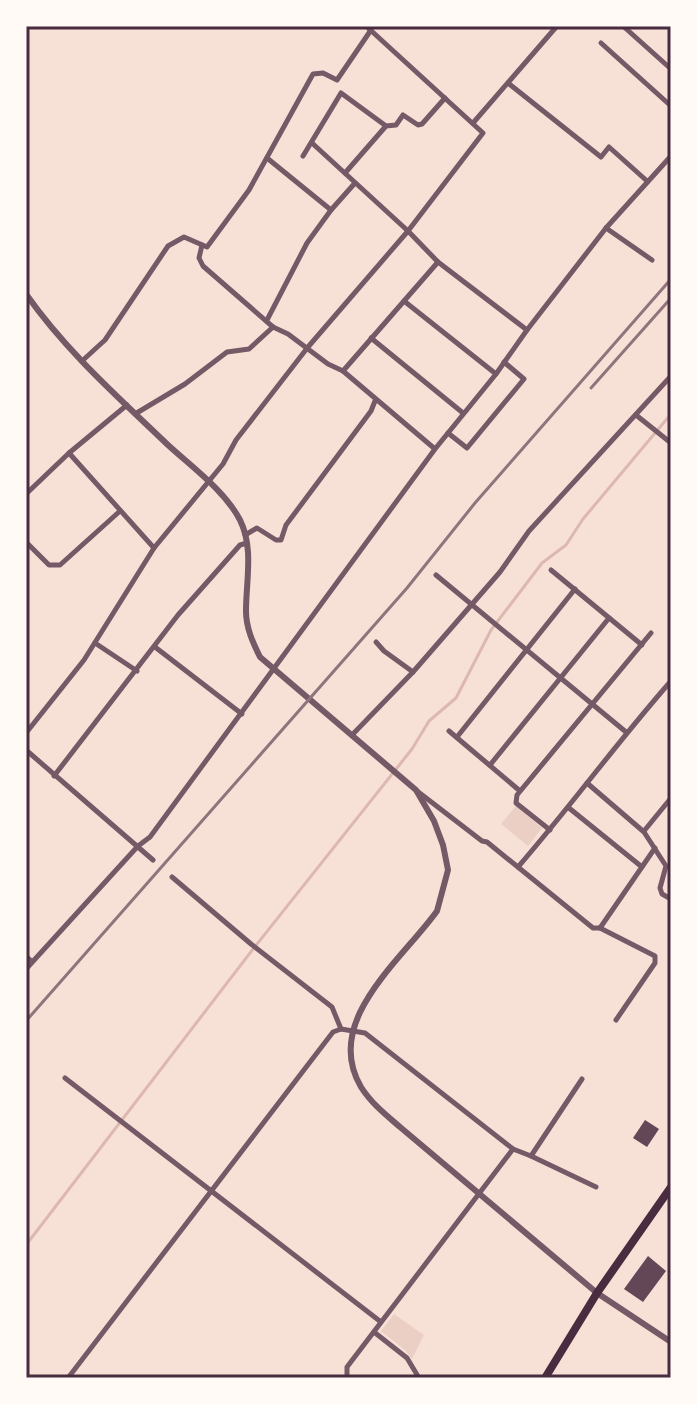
<svg xmlns="http://www.w3.org/2000/svg" width="697" height="1404" viewBox="0 0 697 1404" font-family="Signika,sans-serif">
	<style>
		.green { fill: #ebcfc5 }
		.lines { fill: none; stroke-linecap: round; stroke-linejoin: round }
		.stream { stroke: #dcb8b0; stroke-width: 3 }
		.building { fill: #644757 }
		.minor { stroke: #755966; stroke-width: 5 }
		.tertiary { stroke: #755966; stroke-width: 6 }
		.primary { stroke: #4a2c40; stroke-width: 8 }
		.rail { stroke: #8f747c; stroke-width: 3 }
		.neatline { fill: none; stroke: #4a2c40; stroke-width: 3 }
	</style>
	<rect width="100%" height="100%" fill="#f7e1d7"/>
	<!-- green -->
	<g class="green">
		<path d="M516,806l26,22 -14,18 -27,-22z"/>
		<path d="M394,1314l30,21 -12,24 -7,-9 -24,-19z"/>
	</g>
	<g class="lines">
		<!-- stream -->
		<path class="stream" d="M26,1245l224,-292 162,-204 17,-28 27,-23 35,-68 51,-67 24,-18 17,-26 88,-105"/>
	</g>
	<!-- building -->
	<g class="building">
		<path d="M645,1120l14,9 -12,18 -14,-9z"/>
		<path d="M648,1256l18,15 -23,31 -19,-13z"/>
	</g>
	<g class="lines">
		<!-- minor -->
		<g class="minor">
			<path d="M623,26l48,43"/>
			<path d="M669,26l2,1"/>
			<path d="M601,43l70,63"/>
			<path d="M508,83l93,74 8,-10 38,34"/>
			<path d="M473,123l84,-97"/>
			<path d="M312,143l96,88 30,31 89,68"/>
			<path d="M303,156l38,-63 45,33"/>
			<path d="M345,173l41,-47 10,-1 7,-10 15,10 4,-1 23,-26"/>
			<path d="M331,210l24,-27"/>
			<path d="M606,228l46,32"/>
			<path d="M202,245l-3,13 4,8 70,61 15,7 40,30 15,7"/>
			<path d="M404,301l92,73"/>
			<path d="M267,320l40,-77 24,-33 -64,-52"/>
			<path d="M371,338l92,75"/>
			<path d="M82,361l23,-21 63,-94 16,-9 23,10 42,-57 64,-116 10,-1 14,7 34,-50"/>
			<path d="M135,414l50,-30 42,-32 22,-3 24,-22"/>
			<path d="M636,415l35,28"/>
			<path d="M448,433l19,15 57,-69 -20,-17"/>
			<path d="M435,449l-92,-78 95,-109"/>
			<path d="M69,453l85,95"/>
			<path d="M26,494l43,-41 58,-48"/>
			<path d="M245,535l12,-7 19,12h5l5,-15 85,-114 4,-10"/>
			<path d="M26,542l23,23h11l60,-54"/>
			<path d="M551,570l91,75"/>
			<path d="M436,575l190,157"/>
			<path d="M376,642l8,9 29,21"/>
			<path d="M95,643l42,28"/>
			<path d="M155,647l87,67"/>
			<path d="M449,731l71,60"/>
			<path d="M26,733l58,-73 70,-112 69,-84 13,-24 72,-93 100,-116 75,-98 -117,-107"/>
			<path d="M352,735l61,-63 87,-100 29,-41 142,-155"/>
			<path d="M457,737l118,-148"/>
			<path d="M26,750l127,110"/>
			<path d="M490,765l119,-147"/>
			<path d="M54,776l124,-161 62,-70 7,-2"/>
			<path d="M587,783l57,49 22,34 -6,22 2,6 9,5"/>
			<path d="M417,791l65,50 5,1 106,86h7l55,28v7l-39,57"/>
			<path d="M569,808l73,59"/>
			<path d="M550,830l-34,-27 1,-8 134,-162"/>
			<path d="M644,831l27,-33"/>
			<path d="M518,867c53,-61 100,-126 153,-186"/>
			<path d="M172,877l79,67 81,63 9,22"/>
			<path d="M600,928l55,-80"/>
			<path d="M26,956l6,6"/>
			<path d="M26,969l112,-123 12,-9 285,-388 61,-75 31,-44 79,-102 65,-72"/>
			<path d="M65,1078l316,244"/>
			<path d="M513,1149l18,7 51,-77"/>
			<path d="M531,1156l65,31"/>
			<path d="M374,1332l33,26 12,20"/>
			<path d="M68,1378l265,-346 8,-3 24,4 148,116 -166,218v11"/>
		</g>
		<!-- tertiary -->
		<path class="tertiary" d="M26,294c40,57 92,103 142,151 24,22 57,46 72,75 14,28 6,61 6,91 0,17 7,32 14,46l156,133 18,31 9,24 5,25 -11,41c-35,49 -115,110 -76,176 10,16 25,28 39,40l197,166 74,49"/>
		<!-- primary -->
		<path class="primary" d="M545,1378l52,-85 74,-106"/>
		<!-- rail -->
		<g class="rail">
			<path d="M591,388l80,-90"/>
			<path d="M26,1021l381,-433 68,-85 196,-224"/>
		</g>
	</g>
	<!-- border -->
	<rect width="697" height="1404" fill="none" stroke="#fffaf5" stroke-width="56"/>
	<rect x="28" y="28" width="641" height="1348" class="neatline"/>
</svg>
